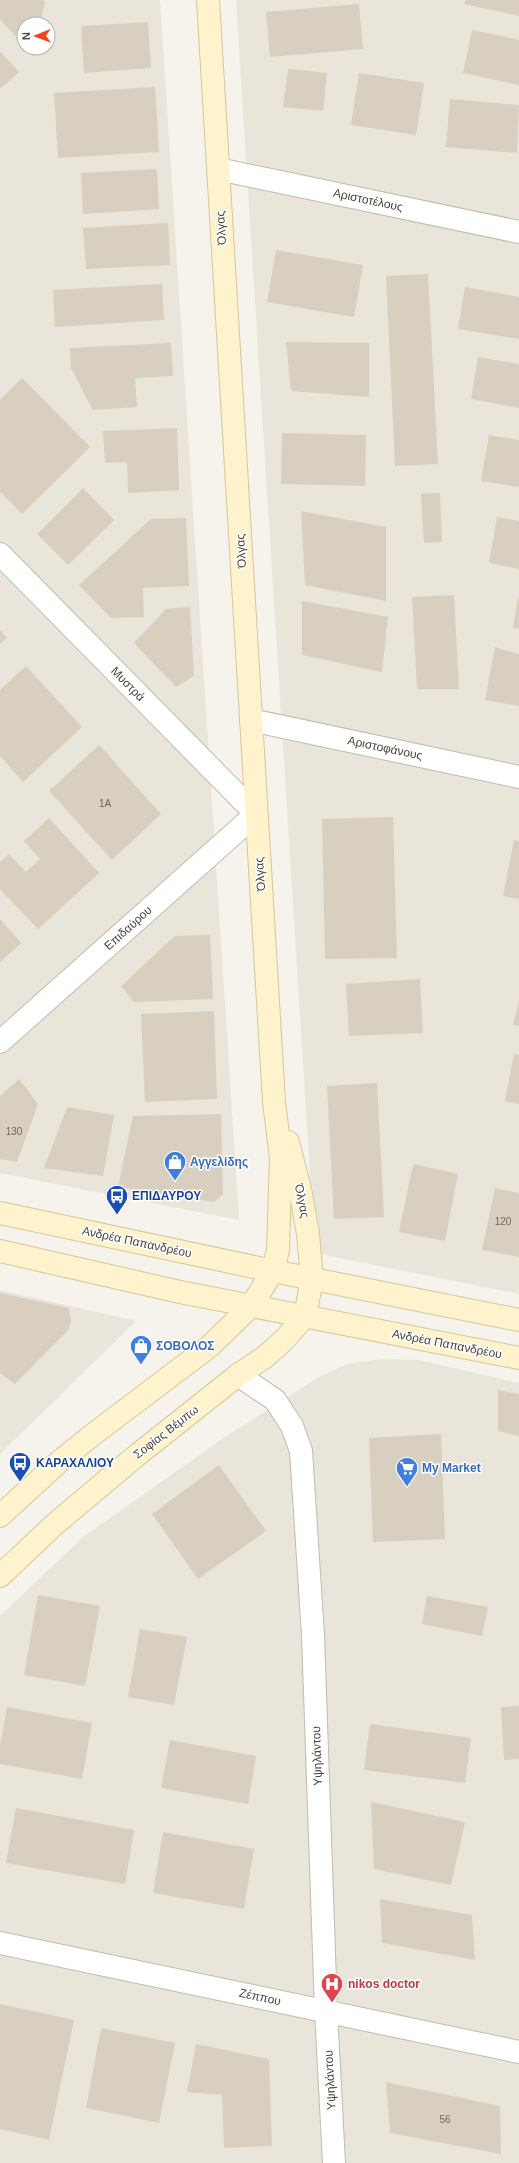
<svg xmlns="http://www.w3.org/2000/svg" width="519" height="2163" viewBox="0 0 519 2163" font-family="Helvetica,sans-serif">
	<style>
		.residential { fill: #eae5da; fill-rule: evenodd }
		.building { fill: #d8cfc1 }
		.lines { fill: none; stroke-linecap: round; stroke-linejoin: round }
		.street-casing { stroke: #c2bbae; stroke-width: 24 }
		.secondary-casing { stroke: #d6c79b; stroke-width: 24 }
		.street { stroke: #fff; stroke-width: 22 }
		.secondary { stroke: #fff3cd; stroke-width: 22 }
		.labels { text-anchor: middle; stroke-width: 3; stroke-linejoin: round; paint-order: stroke }
		.number-label { font-size: 10px; fill: #6e675b }
		.street-label { font-size: 12px; fill: #4b4439; stroke: #fff }
		.shop-label { font-size: 12px; font-weight: bold; fill: #366cbe; stroke: #fff; text-anchor: start }
		.transit-label { font-size: 12px; font-weight: bold; fill: #164399; stroke: #fff; text-anchor: start }
		.health-label { font-size: 12px; font-weight: bold; fill: #be3a42; stroke: #fff; text-anchor: start }
	</style>
	<rect width="100%" height="100%" fill="#f6f3ec"/>
	<!-- residential -->
	<g class="residential">
		<path d="M0,0h160l79,1220 -239,-47zM24,24h24v24h-24z"/>
		<path d="M236,0h283v1294l-204,-41z"/>
		<path d="M0,1290l136,31 -136,133z"/>
		<path d="M382,1359l37,1 100,23v780h-519v-547l83,-79 142,-100 94,-60 28,-13z"/>
	</g>
	<!-- building -->
	<g class="building">
		<path d="M0,0h43l2,2 -5,22h-16v22l-24,-27z"/>
		<path d="M465,0h54v16l-55,-12z"/>
		<path d="M359,4l4,45 -93,8 -4,-45z"/>
		<path d="M148,22l3,46 -67,5 -3,-47z"/>
		<path d="M472,30l47,10v45l-56,-12z"/>
		<path d="M26,48h9l-1,8z"/>
		<path d="M0,51l19,21 -19,17z"/>
		<path d="M288,69l39,4 -4,38 -40,-4z"/>
		<path d="M359,73l65,10 -8,52 -65,-10z"/>
		<path d="M155,87l4,65 -101,6 -4,-65z"/>
		<path d="M450,99l69,6 -2,48 -71,-6z"/>
		<path d="M157,169l2,40 -76,5 -2,-41z"/>
		<path d="M168,223l2,42 -84,4 -3,-41z"/>
		<path d="M276,250l87,15 -9,52 -87,-15z"/>
		<path d="M428,274l10,190 -43,2 -9,-190z"/>
		<path d="M162,284l2,36 -109,7 -2,-37z"/>
		<path d="M465,287l54,10v42l-61,-10z"/>
		<path d="M286,342l83,1v54l-78,-6z"/>
		<path d="M171,343l2,33 -38,2 2,29 -44,3 -22,-42 -1,-20z"/>
		<path d="M478,357l41,7v44l-48,-9z"/>
		<path d="M22,378l68,69 -68,67 -22,-23v-91z"/>
		<path d="M177,428l2,62 -51,3 -1,-31 -22,1 -2,-32z"/>
		<path d="M282,433l84,2 -1,51 -84,-2z"/>
		<path d="M489,435l30,5v47l-38,-6z"/>
		<path d="M83,488l31,32 -46,45 -31,-31z"/>
		<path d="M440,493l2,49 -18,1 -3,-49z"/>
		<path d="M301,511l85,16v74l-81,-16z"/>
		<path d="M497,517l22,4v48l-30,-6z"/>
		<path d="M186,518l3,68 -46,2 1,29 -33,1 -32,-33 72,-66z"/>
		<path d="M454,595l5,94h-42l-5,-92z"/>
		<path d="M518,597h1v32l-6,-1z"/>
		<path d="M302,601l86,16 -6,55 -80,-17z"/>
		<path d="M190,607l4,69 -18,11 -42,-44 32,-34z"/>
		<path d="M0,630l7,8 -7,6z"/>
		<path d="M495,647l24,7v52l-34,-6z"/>
		<path d="M26,666l56,61 -59,55 -23,-26v-66z"/>
		<path d="M99,745l62,69 -49,46 -63,-69z"/>
		<path d="M393,817l4,141 -72,1 -3,-140z"/>
		<path d="M49,818l50,55 -61,56 -38,-40v-27l9,-8 17,18 14,-13 -16,-18z"/>
		<path d="M514,840l5,1v58l-16,-3z"/>
		<path d="M0,919l21,24 -21,19z"/>
		<path d="M210,935l3,64 -79,3 -13,-16 54,-50z"/>
		<path d="M420,979l3,54 -74,3 -3,-52z"/>
		<path d="M519,1000v26l-6,-1z"/>
		<path d="M214,1011l3,88 -72,3 -4,-88z"/>
		<path d="M514,1054l5,1v49l-14,-3z"/>
		<path d="M19,1079l19,25 -21,58 -17,-3v-63z"/>
		<path d="M377,1083l7,134 -50,2 -7,-133z"/>
		<path d="M67,1107l47,8 -11,61 -59,-8z"/>
		<path d="M221,1114l2,80 -9,8 -96,-15 15,-71z"/>
		<path d="M413,1164l45,10 -13,67 -46,-9z"/>
		<path d="M495,1188l24,5v64l-37,-7z"/>
		<path d="M0,1293l69,15 2,13 -3,9 -53,54 -15,-11z"/>
		<path d="M498,1390l21,4v42l-21,-5z"/>
		<path d="M441,1434l4,105 -72,3 -4,-104z"/>
		<path d="M219,1465l47,66 -68,48 -46,-65z"/>
		<path d="M38,1595l62,11 -15,80 -61,-11z"/>
		<path d="M427,1596l61,11 -6,29 -60,-12z"/>
		<path d="M140,1629l47,8 -13,68 -46,-8z"/>
		<path d="M519,1706v53l-15,1 -3,-53z"/>
		<path d="M7,1707l85,16 -10,56 -82,-15v-18z"/>
		<path d="M370,1724l101,14 -6,45 -101,-13z"/>
		<path d="M170,1740l86,16 -8,48 -87,-16z"/>
		<path d="M371,1802l94,20 -14,63 -77,-16z"/>
		<path d="M16,1808l118,22 -9,54 -119,-21z"/>
		<path d="M163,1832l91,17 -10,60 -91,-16z"/>
		<path d="M380,1899l92,16 3,45 -93,-17z"/>
		<path d="M0,2004l74,16 -25,120 -49,-11z"/>
		<path d="M101,2028l74,15 -16,80 -73,-15z"/>
		<path d="M196,2044l73,15 3,87 -48,2 -2,-53 -35,-3z"/>
		<path d="M386,2082l114,24 1,48 -111,-21z"/>
	</g>
	<g class="lines">
		<!-- street casing -->
		<g class="street-casing">
			<g id="street">
				<path d="M218,169l301,63"/>
				<path d="M0,554l256,260 -256,228"/>
				<path d="M251,720l268,57"/>
				<path d="M238,1375l37,25 17,26 9,25 12,184 13,376 8,152"/>
				<path d="M0,1943l519,109"/>
			</g>
		</g>
		<!-- secondary casing -->
		<g class="secondary-casing">
			<g id="secondary">
				<path d="M0,1213l273,58 246,49"/>
				<path d="M0,1251l180,41 339,66"/>
				<path d="M0,1516l60,-55 35,-28 115,-87 41,-40 22,-35 5,-21 3,-92 -7,-56 -66,-1102"/>
				<path d="M0,1576l55,-52 81,-68 102,-81 27,-18 20,-18 20,-23 7,-37 -4,-45 -8,-45 -12,-47"/>
			</g>
		</g>
		<!-- street -->
		<use href="#street" class="street"/>
		<!-- secondary -->
		<use href="#secondary" class="secondary"/>
	</g>
	<!-- icons -->
	<defs>
		<g id="shop-pin" transform="scale(1.15)"><path d="M0 17L-7.5 6A9.5 9.5 0 1 1 7.5 6Z" fill="#3f7fe0" stroke="#fff"/><path d="M-5-2.5h2.3a2.7 3.5 0 0 1 5.4 0H5L5.5 6h-11ZM-1.5-2.5h3a1.5 2.3 0 0 0-3 0Z" fill="#fff"/></g>
		<g id="bus-pin" transform="scale(1.15)"><path d="M0 17L-7.5 6A9.5 9.5 0 1 1 7.5 6Z" fill="#1a4fb4" stroke="#fff"/><path d="M-5-6H5V4H4V6H2V4H-2V6H-4V4H-5ZM-3.5-4V0h7V-4ZM-3.5 1.2v1.5H-2V1.2ZM2 1.2v1.5H3.5V1.2Z" fill="#fff"/></g>
		<g id="supermarket-pin" transform="scale(1.15)"><path d="M0 17L-7.5 6A9.5 9.5 0 1 1 7.5 6Z" fill="#3f7fe0" stroke="#fff"/><path d="M-6-5.5h2.5l.6 2H6L4.5 2H-2.5L-4.4-4H-6ZM-1.5 3.2a1.3 1.3 0 1 0 .1 0ZM3 3.2a1.3 1.3 0 1 0 .1 0Z" fill="#fff"/></g>
		<g id="hospital-pin" transform="scale(1.15)"><path d="M0 17L-7.5 6A9.5 9.5 0 1 1 7.5 6Z" fill="#e0444e" stroke="#fff"/><path d="M-5-5h3v3.5h4V-5h3V5h-3V1.5h-4V5h-3Z" fill="#fff"/></g>
	</defs>
	<g fill-rule="evenodd">
		<use href="#shop-pin" x="175" y="1162"/>
		<use href="#bus-pin" x="117" y="1196"/>
		<use href="#shop-pin" x="141" y="1346"/>
		<use href="#bus-pin" x="20" y="1463"/>
		<use href="#supermarket-pin" x="407" y="1468"/>
		<use href="#hospital-pin" x="332" y="1984"/>
	</g>
	<g class="labels">
		<!-- number labels -->
		<g class="number-label">
			<text x="105" y="807">1Α</text>
			<text x="14" y="1135">130</text>
			<text x="503" y="1225">120</text>
			<text x="445" y="2123">56</text>
		</g>
		<!-- street labels -->
		<g class="street-label">
			<text transform="translate(368 200) rotate(12)" y="4">Αριστοτέλους</text>
			<text transform="translate(221 228) rotate(-93)" y="4">Όλγας</text>
			<text transform="translate(241 551) rotate(-93)" y="4">Όλγας</text>
			<text transform="translate(128 684) rotate(46)" y="4">Μυστρά</text>
			<text transform="translate(385 748) rotate(12)" y="4">Αριστοφάνους</text>
			<text transform="translate(260 874) rotate(-94)" y="4">Όλγας</text>
			<text transform="translate(128 928) rotate(-42)" y="4">Επιδαύρου</text>
			<text transform="translate(302 1201) rotate(79)" y="4">Όλγας</text>
			<text transform="translate(137 1242) rotate(12)" y="4">Ανδρέα Παπανδρέου</text>
			<text transform="translate(447 1344) rotate(11)" y="4">Ανδρέα Παπανδρέου</text>
			<text transform="translate(166 1432) rotate(-38)" y="4">Σοφίας Βέμπω</text>
			<text transform="translate(317 1756) rotate(-92)" y="4">Υψηλάντου</text>
			<text transform="translate(260 1997) rotate(12)" y="4">Ζέππου</text>
			<text transform="translate(330 2080) rotate(-93)" y="4">Υψηλάντου</text>
		</g>
		<!-- shop labels -->
		<g class="shop-label">
			<text x="190" y="1166">Αγγελίδης</text>
			<text x="156" y="1350">ΣΟΒΟΛΟΣ</text>
			<text x="422" y="1472">My Market</text>
		</g>
		<!-- transit labels -->
		<g class="transit-label">
			<text x="132" y="1200">ΕΠΙΔΑΥΡΟΥ</text>
			<text x="36" y="1467">ΚΑΡΑΧΑΛΙΟΥ</text>
		</g>
		<!-- health labels -->
		<g class="health-label">
			<text x="348" y="1988">nikos doctor</text>
		</g>
	</g>
	<!-- north arrow -->
	<g transform="translate(36 36) rotate(269)"><circle r="19" fill="#ffffff" stroke="#b7b4b0"/>
	<path d="M0-3L7 15L0 10L-7 15Z" fill="#fc3f1d"/>
	<text y="-6" font-size="11" font-weight="bold" text-anchor="middle" fill="#4b4439">N</text>
	</g>
</svg>
